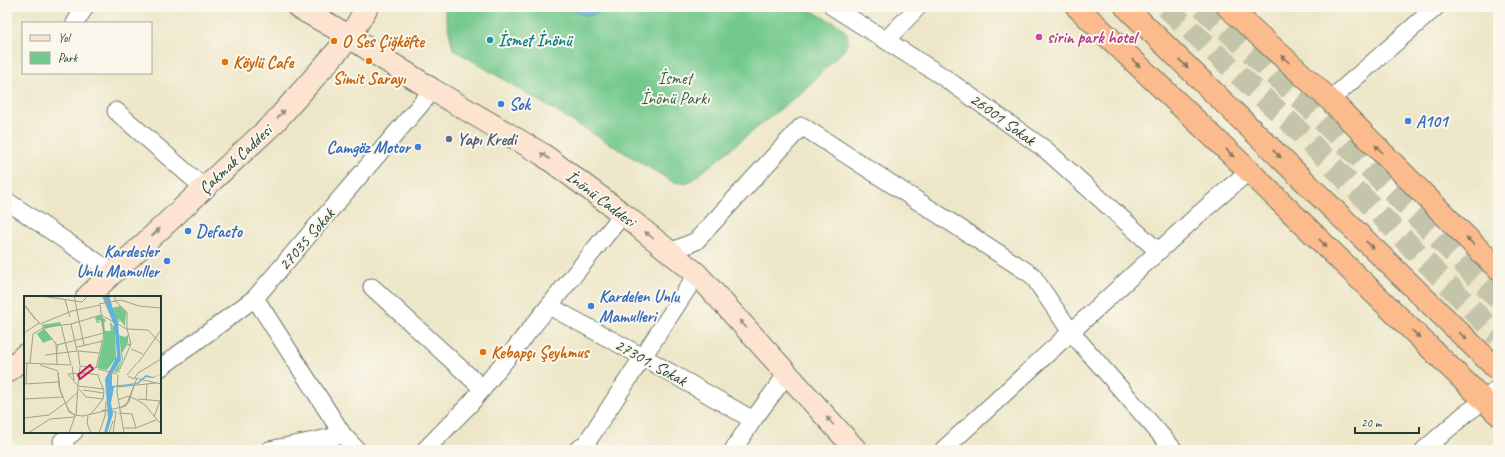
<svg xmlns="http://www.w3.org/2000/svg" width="1505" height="457" viewBox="0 0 1505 457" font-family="Caveat,sans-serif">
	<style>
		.green { fill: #73c98d; stroke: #498360 }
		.water { fill: #61b1dc; stroke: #407788 }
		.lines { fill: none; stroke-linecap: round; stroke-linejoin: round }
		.trunk-tunnel { stroke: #c4c4aa; stroke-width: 22; stroke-dasharray: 22 11; stroke-linecap: butt }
		.minor-casing { stroke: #677868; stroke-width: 19 }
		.secondary-casing { stroke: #677868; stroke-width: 24 }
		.trunk-casing { stroke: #677868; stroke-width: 24 }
		.minor { stroke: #fff; stroke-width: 17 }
		.secondary { stroke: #fde4d1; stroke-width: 22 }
		.trunk { stroke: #fbbb8c; stroke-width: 22 }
		.oneway { fill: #82765c }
		.oneway2 { fill: #8e9082 }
		.hotel-dot { fill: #d1479c; stroke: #fbf7ec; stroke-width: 1.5 }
		.culture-dot { fill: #0f9aa8; stroke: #fbf7ec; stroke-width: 1.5 }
		.food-dot { fill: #e8710a; stroke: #fbf7ec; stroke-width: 1.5 }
		.shop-dot { fill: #3f7fe0; stroke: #fbf7ec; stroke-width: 1.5 }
		.service-dot { fill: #5c6f8a; stroke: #fbf7ec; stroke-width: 1.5 }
		.labels { text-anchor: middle; stroke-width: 4; stroke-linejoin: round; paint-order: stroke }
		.hotel-label { font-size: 17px; font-weight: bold; fill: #b23c85; stroke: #fbf7ec; text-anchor: start }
		.culture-label { font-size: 17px; font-weight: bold; fill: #0d838f; stroke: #fbf7ec; text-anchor: start }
		.food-label { font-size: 17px; font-weight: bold; fill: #c56008; stroke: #fbf7ec; text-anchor: start }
		.park-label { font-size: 17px; fill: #34604a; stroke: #fbf7ec }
		.shop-label { font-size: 17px; font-weight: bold; fill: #366cbe; stroke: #fbf7ec; text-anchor: start }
		.street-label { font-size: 17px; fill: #1f3d34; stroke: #fbf7ec }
		.service-label { font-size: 17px; font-weight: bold; fill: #4e5e75; stroke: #fbf7ec; text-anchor: start }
		.inset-road { fill: none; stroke: #9ba28d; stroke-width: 1 }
		.view { fill: #c2185b; fill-opacity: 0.15; stroke: #c2185b; stroke-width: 2 }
		.inset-edge { fill: none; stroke: #1f3d34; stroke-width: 2 }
	</style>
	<rect width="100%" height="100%" fill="#fbf7ec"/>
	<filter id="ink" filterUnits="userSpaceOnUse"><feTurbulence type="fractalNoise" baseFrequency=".025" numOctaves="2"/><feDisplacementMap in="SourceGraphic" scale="8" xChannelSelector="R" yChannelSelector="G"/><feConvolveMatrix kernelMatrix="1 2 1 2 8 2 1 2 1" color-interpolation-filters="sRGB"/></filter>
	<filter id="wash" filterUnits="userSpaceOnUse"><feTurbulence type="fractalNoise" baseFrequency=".012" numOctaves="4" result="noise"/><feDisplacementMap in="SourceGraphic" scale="16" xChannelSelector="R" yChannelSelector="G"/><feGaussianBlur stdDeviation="0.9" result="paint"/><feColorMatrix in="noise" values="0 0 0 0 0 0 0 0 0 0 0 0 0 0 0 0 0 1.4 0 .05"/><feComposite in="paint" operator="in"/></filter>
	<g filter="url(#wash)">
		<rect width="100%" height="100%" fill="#ede6c8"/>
		<!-- green -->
		<path class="green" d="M444,7h360l36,19 7,7 1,9 -4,8 -39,39 -114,92 -8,2 -10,-1 -220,-133z"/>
		<!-- water -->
		<path class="water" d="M570,7h39c-11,9 -28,12 -39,0z"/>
	</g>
	<g filter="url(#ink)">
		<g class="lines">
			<!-- trunk-tunnel -->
			<g class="trunk-tunnel">
				<path d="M1166,7l129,120 203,209"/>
				<path d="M1202,7l110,103 186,189"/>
			</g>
			<!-- minor casing -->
			<g class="minor-casing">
				<g id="minor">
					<path d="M833,7l109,69 104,74 112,101"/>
					<path d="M75,23l10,-16"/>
					<path d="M886,40l32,-33"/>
					<path d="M1330,100l106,-93"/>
					<path d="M116,111l88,77"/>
					<path d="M7,201l106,72"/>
					<path d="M670,252l26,-11 106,-115 230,149 39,57 103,118"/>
					<path d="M372,287l111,102"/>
					<path d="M255,298l88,137 14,15"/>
					<path d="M549,306l94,51 110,63"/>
					<path d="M160,368l95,-70 178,-208"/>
					<path d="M67,450l-5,-9 12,-9"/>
					<path d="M269,450l74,-15"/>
					<path d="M425,450l46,-47 152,-189"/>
					<path d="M577,450l8,-5 112,-171"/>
					<path d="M733,450l20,-30 34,-46"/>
					<path d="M943,450l256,-236 50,-43"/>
					<path d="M1424,450l41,-36 19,-13 14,-13"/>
				</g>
			</g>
			<!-- secondary casing -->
			<g class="secondary-casing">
				<g id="secondary">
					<path d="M298,7l37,21 98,62 109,64 81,60 74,60 159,176"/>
					<path d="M87,297l187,-174 75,-85 18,-31"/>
					<path d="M7,372l18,-17"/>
				</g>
			</g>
			<!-- trunk casing -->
			<g class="trunk-casing">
				<g id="trunk">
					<path d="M1077,7l172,164 249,243"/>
					<path d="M1126,7l372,363"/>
					<path d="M1228,7l102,93 168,169"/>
				</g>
			</g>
			<!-- minor -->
			<use href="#minor" class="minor"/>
			<!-- secondary -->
			<use href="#secondary" class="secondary"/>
			<!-- trunk -->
			<use href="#trunk" class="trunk"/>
		</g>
		<!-- one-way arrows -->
		<defs><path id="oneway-solid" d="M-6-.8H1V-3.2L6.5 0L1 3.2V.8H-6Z"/></defs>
		<g class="oneway">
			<use href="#oneway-solid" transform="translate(1285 59) rotate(-138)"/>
			<use href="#oneway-solid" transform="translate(1136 63) rotate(44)"/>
			<use href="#oneway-solid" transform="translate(1184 64) rotate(44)"/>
			<use href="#oneway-solid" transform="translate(1379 149) rotate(-135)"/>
			<use href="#oneway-solid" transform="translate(1230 153) rotate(44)"/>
			<use href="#oneway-solid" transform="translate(1277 154) rotate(44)"/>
			<use href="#oneway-solid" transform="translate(1470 241) rotate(-135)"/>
			<use href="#oneway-solid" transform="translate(1323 243) rotate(44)"/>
			<use href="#oneway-solid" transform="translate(1370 245) rotate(44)"/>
			<use href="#oneway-solid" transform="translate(1416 334) rotate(44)"/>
			<use href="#oneway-solid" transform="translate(1463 336) rotate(44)"/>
		</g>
		<g class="oneway2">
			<use href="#oneway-solid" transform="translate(281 114) rotate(-48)"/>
			<use href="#oneway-solid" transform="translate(545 156) rotate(-145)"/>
			<use href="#oneway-solid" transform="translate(156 232) rotate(-43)"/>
			<use href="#oneway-solid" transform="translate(649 235) rotate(-141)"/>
			<use href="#oneway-solid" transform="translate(743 324) rotate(-132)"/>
			<use href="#oneway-solid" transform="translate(830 421) rotate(-132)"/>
		</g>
	</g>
	<!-- markers -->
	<circle class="hotel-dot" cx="1039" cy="37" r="4"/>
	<circle class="culture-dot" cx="490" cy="40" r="4"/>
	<g class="food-dot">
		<circle cx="334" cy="41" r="4"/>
		<circle cx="369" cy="61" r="4"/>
		<circle cx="225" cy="62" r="4"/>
		<circle cx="483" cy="352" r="4"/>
	</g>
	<g class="shop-dot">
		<circle cx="501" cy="104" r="4"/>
		<circle cx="1408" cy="121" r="4"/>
		<circle cx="418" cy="147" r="4"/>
		<circle cx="188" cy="231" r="4"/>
		<circle cx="167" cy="261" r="4"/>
		<circle cx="591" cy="306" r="4"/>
	</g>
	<circle class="service-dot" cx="449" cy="139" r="4"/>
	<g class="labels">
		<!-- hotel labels -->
		<g class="hotel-label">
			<text x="1047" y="43">sirin park hotel</text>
		</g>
		<!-- culture labels -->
		<g class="culture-label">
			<text x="498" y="46">İsmet İnönü</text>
		</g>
		<!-- food labels -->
		<g class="food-label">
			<text x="342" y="47">O Ses Çiğköfte</text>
			<text x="233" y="68">Köylü Cafe</text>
			<text x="369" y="84" text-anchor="middle">Simit Sarayı</text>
			<text x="491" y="358">Kebapçı Şeyhmus</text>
		</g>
		<!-- park labels -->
		<g class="park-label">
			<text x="675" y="84">İsmet<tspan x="675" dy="20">İnönü Parkı</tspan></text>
		</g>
		<!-- shop labels -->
		<g class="shop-label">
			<text x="509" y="110">Sok</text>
			<text x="1416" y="127">A101</text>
			<text x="410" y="153" text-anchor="end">Camgöz Motor</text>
			<text x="196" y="237">Defacto</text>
			<text x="159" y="257" text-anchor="end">Kardesler<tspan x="159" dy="20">Unlu Mamuller</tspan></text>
			<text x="599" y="302">Kardelen Unlu<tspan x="599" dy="20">Mamulleri</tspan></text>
		</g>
		<!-- street labels -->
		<g class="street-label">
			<text transform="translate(1003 119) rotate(36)" y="6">26001 Sokak</text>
			<text transform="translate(235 159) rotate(-43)" y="6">Çakmak Caddesi</text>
			<text transform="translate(601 198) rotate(37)" y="6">İnönü Caddesi</text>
			<text transform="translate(306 239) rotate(-49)" y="6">27035 Sokak</text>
			<text transform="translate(651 362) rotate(29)" y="6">27301. Sokak</text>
		</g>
		<!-- service labels -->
		<g class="service-label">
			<text x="457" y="145">Yapı Kredi</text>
		</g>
	</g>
	<!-- overview -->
	<g transform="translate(24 296)">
		<rect width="137" height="137" fill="#ede6c8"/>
		<path d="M96,10l6,6 -1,14 -6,-7 -2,2 -5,-13zM75,19l7,5 -2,3 1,8h6l-1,-10 3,5 -1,4 3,1 1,27 -9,12 -10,-2 7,-30 -3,-17 -4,-1 3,3h-3l-2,-5zM36,26l1,3 -17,4 13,15 1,2v9l-1,-10 -4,-6 -10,4 -6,-9 8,-6 -4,-3zM95,39l6,2 3,-2v8h-2l5,1v2l-4,-1 -5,8 1,6 -6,13h-3l8,-12z" fill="#73c98d"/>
		<path d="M78,0h7l8,25 3,-1 -2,3 3,37 -9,14v12l25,-3 9,-8 7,2 8,-3 -8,4 -7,-1 -8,7 -24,3 -3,16 2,11 -6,19h-3l4,-15 -3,-39 12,-23 -2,-25 -3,-1 2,-5z" fill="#61b1dc"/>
		<path class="inset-road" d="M17,0l41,6 6,-6M50,0l10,49M91,0v5l12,11v17l4,15 -13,29M41,4l5,17M0,8l11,15M75,8l22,-4 18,6 22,2M0,9l16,19 32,-13 28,-6 4,29 -8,34M47,28l30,-9 26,14M47,28l6,27M37,29l10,40M18,31l14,17 1,20M103,33l21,1 13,14M0,37l15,-10M33,49l47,-12M53,51l26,-6M107,53l12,5M54,55l21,2M54,55l2,15M21,59l32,-4M0,67l47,2M6,67l3,-29 12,-7 26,-3M114,67l23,-33M16,69l18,6M48,70l2,14M56,70l16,2M74,73l19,5M34,76l1,15 4,10M34,76l2,18 8,19 6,6 9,1 43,-10 11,-28M44,78l10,12 -2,29M44,78l16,-1 15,2M94,79l-1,17 7,41M103,79l10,-12M104,80l6,3 4,-6 23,-14M111,82l26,6M0,88l34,-2M2,88l1,-21M54,89l2,-18M54,90l26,3M94,91l38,-4M55,93l7,8 17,2M59,94l21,3M0,103l39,-2M114,103l23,2M94,104l10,-4 9,4M113,104l8,5 16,19M122,104l1,-16M42,107l12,-11M42,108l3,8 6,3M96,112l9,-6 5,-17M78,114l14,2 -3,21M95,117l13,1 4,14M66,119l13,-16 1,-8 -6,-15M64,120l-1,7 4,10M130,121l6,-16M0,122l25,-3 16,-12M100,132h12l20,-8M4,137l22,-14 25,-2M45,137l6,-17M75,137l6,-17 1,-15M85,137l4,-12"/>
		<path class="view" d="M66,69l3,4 -13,10 -2,-4z"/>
		<rect width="137" height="137" class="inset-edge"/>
	</g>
	<!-- margin -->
	<rect width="1505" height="457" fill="none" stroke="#fbf7ec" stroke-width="24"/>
	<!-- legend -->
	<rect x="22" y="22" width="130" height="52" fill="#fbf7ec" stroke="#a3ada2"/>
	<rect x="30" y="35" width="20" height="6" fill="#fde4d1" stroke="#a3ada2"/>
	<text x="58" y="42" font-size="12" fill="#1f3d34">Yol</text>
	<rect x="30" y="52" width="20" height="12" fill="#73c98d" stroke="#a3ada2"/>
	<text x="58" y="62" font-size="12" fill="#1f3d34">Park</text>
	<!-- scale -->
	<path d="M1355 427v6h64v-6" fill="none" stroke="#1f3d34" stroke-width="2"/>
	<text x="1361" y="427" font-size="12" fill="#1f3d34" stroke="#fbf7ec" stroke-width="3" paint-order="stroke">20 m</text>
</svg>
